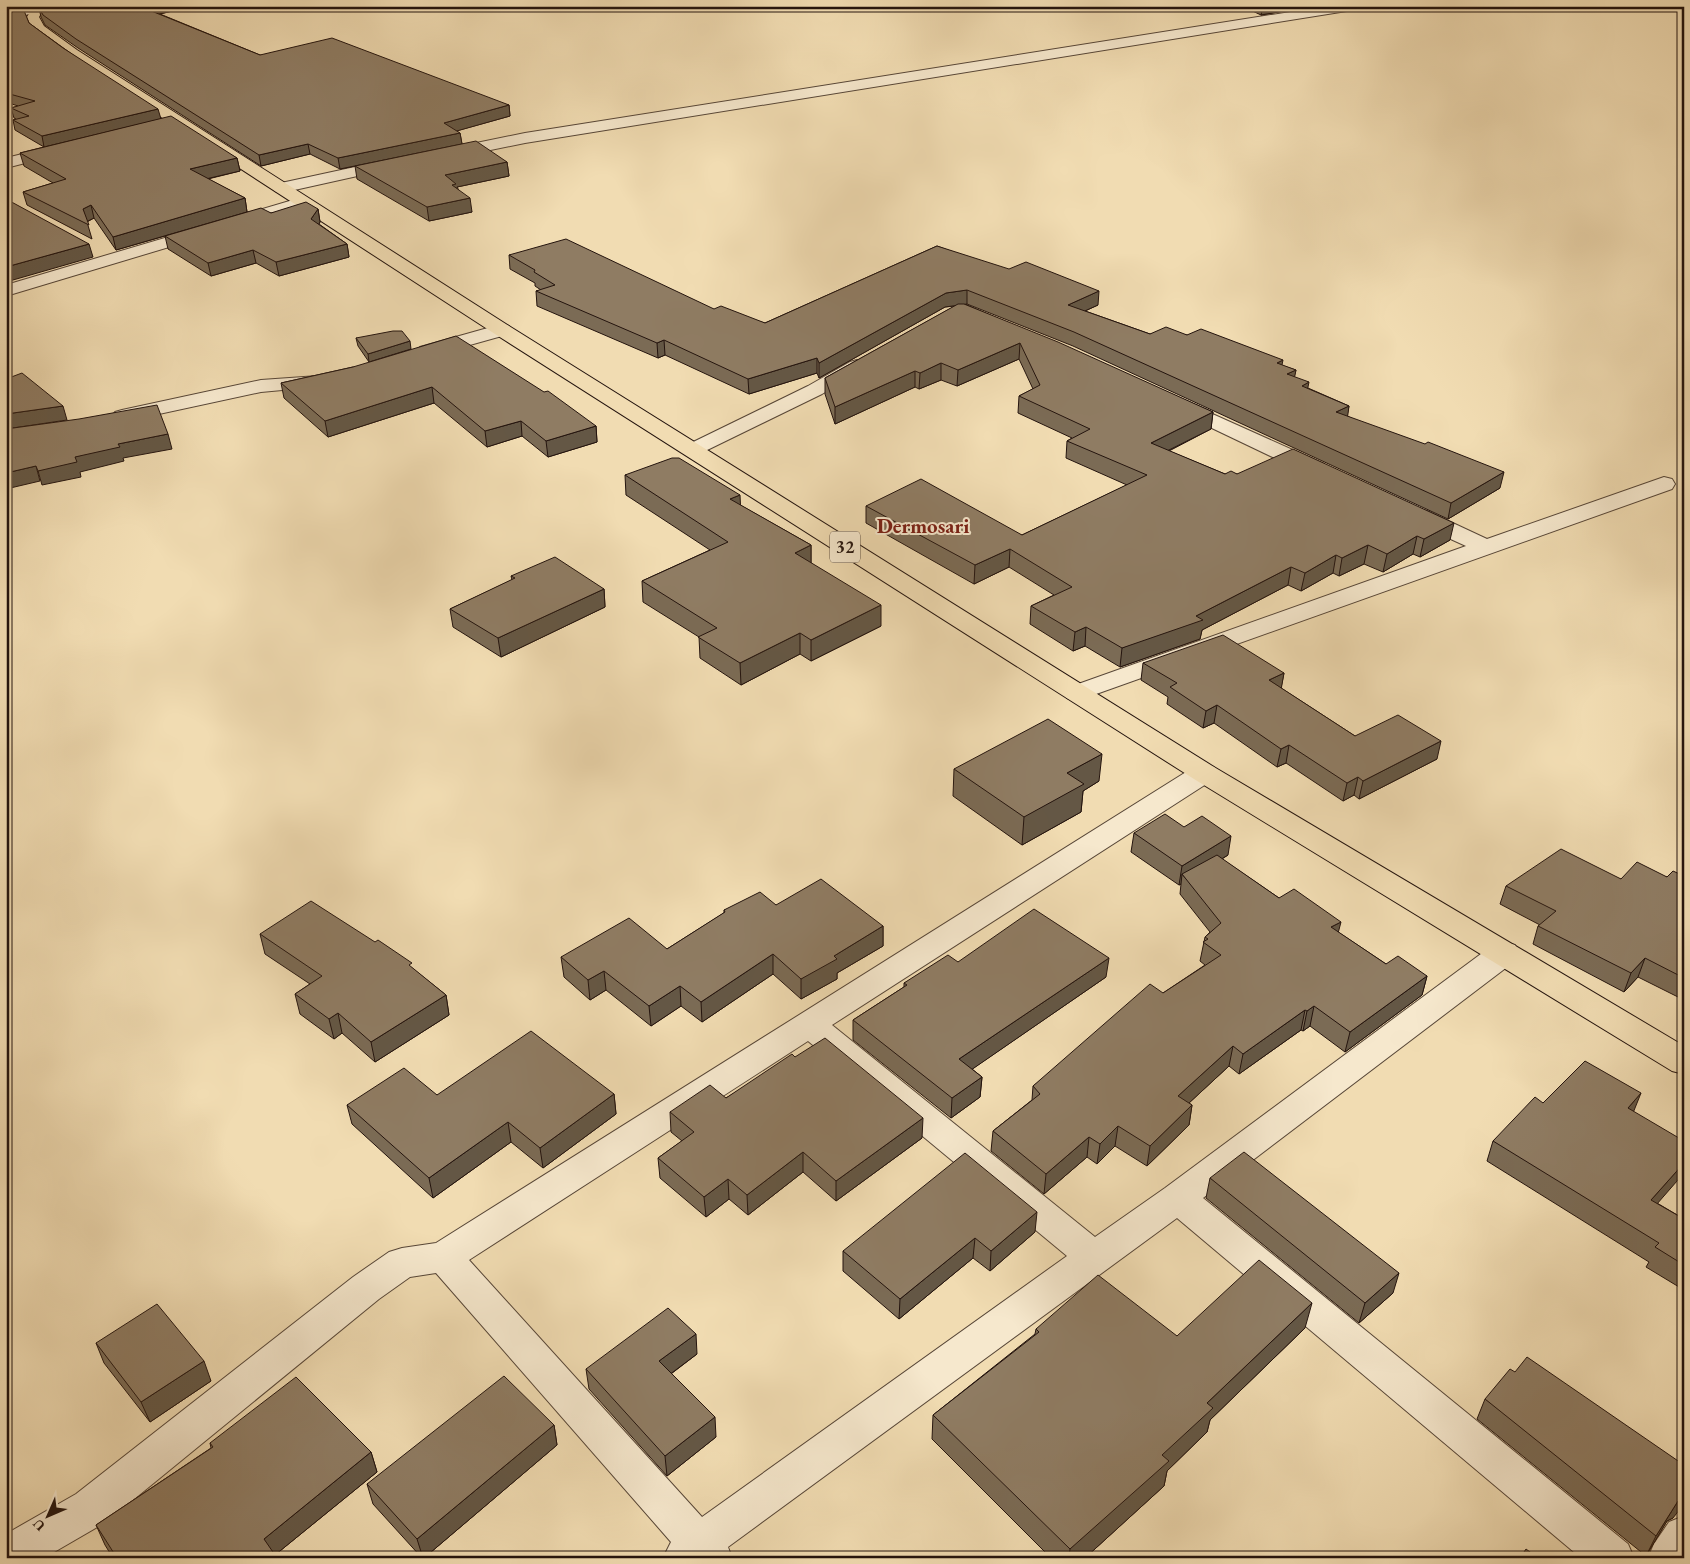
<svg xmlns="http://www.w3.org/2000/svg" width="1690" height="1564" viewBox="0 0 1690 1564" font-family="'EB Garamond',serif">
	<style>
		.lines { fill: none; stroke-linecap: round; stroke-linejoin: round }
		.minor-casing { stroke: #574637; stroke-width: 2 }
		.trunk-casing { stroke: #24140e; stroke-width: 2 }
		.minor { fill: #f6e8cd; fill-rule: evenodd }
		.trunk { fill: #f1dcb2; fill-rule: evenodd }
		.wall { fill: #7b6b55; stroke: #24140e }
		.shaded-wall { fill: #645745; stroke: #24140e }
		.building { fill: #8f7c63; stroke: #24140e }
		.labels { text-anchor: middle; stroke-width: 4; stroke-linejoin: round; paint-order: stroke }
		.shield { fill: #f6e8cd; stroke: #635447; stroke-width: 1 }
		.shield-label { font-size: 18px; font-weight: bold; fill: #24140e }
		.quarter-label { font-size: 21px; font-weight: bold; fill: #7a1f14; stroke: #f6e8cd }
	</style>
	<rect width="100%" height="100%" fill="#f1dcb2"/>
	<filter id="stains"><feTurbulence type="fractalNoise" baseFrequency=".004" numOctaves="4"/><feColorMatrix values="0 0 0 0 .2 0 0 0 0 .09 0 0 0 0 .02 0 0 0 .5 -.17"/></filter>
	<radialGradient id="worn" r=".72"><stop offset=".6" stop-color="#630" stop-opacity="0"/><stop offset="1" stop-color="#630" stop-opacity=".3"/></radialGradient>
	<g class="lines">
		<!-- minor casing -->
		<g class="minor-casing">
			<g id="minor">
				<path d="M26,6h19l-2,3 -37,13v-8z"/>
				<path d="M1328,6h31l-6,4 -828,133 -78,16 -5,-2 -3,-3 3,-3 5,-2 78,-16z"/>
				<path d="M59,145l5,2 3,3 -3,3 -58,15v-10z"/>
				<path d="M392,159l6,2 2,3 -2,3 -117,26 -6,-2 -2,-3 2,-3 6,-2z"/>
				<path d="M303,197l6,2 2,3 -2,3 -303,91v-11z"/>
				<path d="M502,324l7,2 2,4 -2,4 -82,23 -7,-2 -3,-4 3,-4z"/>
				<path d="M857,360l7,2 3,4 -3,4 -42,24 -123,60 -7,2 -7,-2 -4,-4 4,-4 123,-60 42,-24z"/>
				<path d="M318,376l7,2 3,4 -3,4 -64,6 -139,30 -7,-2 -3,-4 3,-4 7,-2 139,-30z"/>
				<path d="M1179,399l145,65 3,5 -3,5 -8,1 -8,-1 -136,-65 -3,-4 3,-4z"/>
				<path d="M1664,477l8,2 3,5 -3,5 -587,209 -9,3 -9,-3 -4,-5 4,-5 399,-142 -55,-25 -3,-5 3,-5 8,-2 8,2 60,28z"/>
				<path d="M1204,765l10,2 4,6 -4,6 -382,246 263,212 70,-49 328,-243 11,-3 11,3 4,8 -4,8 -312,237 425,346 6,14h-53l-404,-340 -449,329 4,11h-69l8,-16 -235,-269 -26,4 -31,22 -273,223 -62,36h-38v-24l70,-40 277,-217 36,-25 13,-4 34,-5 758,-476zM808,1041l259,215 -365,261 -233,-257z"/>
				<path d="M1684,1516v42h-36l6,-14 15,-22z"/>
			</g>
		</g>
		<!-- trunk casing -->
		<g class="trunk-casing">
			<path id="trunk" d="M33,6h12l-6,11 5,9 33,24 432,276 705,441 470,279v28l-12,-3 -478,-292 -699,-445 -428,-278 -34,-25 -6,-14z"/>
		</g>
		<!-- minor -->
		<use href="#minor" class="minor"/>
		<!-- trunk -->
		<use href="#trunk" class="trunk"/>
	</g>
	<!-- wall -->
	<g class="wall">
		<path d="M1242,6h72l-53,9z"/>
		<path d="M39,8l142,1 -21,5 100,41 249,50 1,11 -54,15 4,2 2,11 45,18 2,14 -52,11 15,25 -43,9 -72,-42 -2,-13 -15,3 -30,-15 -49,12 -183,-118 -33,-23 -4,-8z"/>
		<path d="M6,13l23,10 131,95 77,40 3,13 -32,8 37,19 2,14 24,1 47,-4 2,13 -1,2 28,20 2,13 -70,19 -23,-13 -45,13 -43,-27 -3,-13 -49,14 -22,-32 -7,4 5,17 -65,-34 -4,-13 30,-9 -29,-17 -4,-13 24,-6 -29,-17 -2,-10 3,-1 -2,-1 -3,-10 7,-2 -12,-4z"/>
		<path d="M937,246l161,59 -13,6 65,23 37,1 109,35 -2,7 14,11 41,18 -2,10 153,72 -52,31 -375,-173 -106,-42h-2l248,108 -2,17 -42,22 56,23h12l213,66 -30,17 -7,-3 -30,18 -19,-8 -25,12 -6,-3 -32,18 -13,-6 -86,45 -2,9 -80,28 -35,-21 -12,5 -43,-27 1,-18 23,-11 -45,-28 -35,17 -108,-61v-17l156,29 105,-50 -61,-27 1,-17 5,-3 -54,-25 1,-17 14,-7 -14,-30 -62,27 -16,-6 -22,9 -4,-2 -80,37 -10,-30v-16l130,-72 -10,1 -126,71 -2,-5 -68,21 -84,-39 -7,3 -121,-52 -1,-15 5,-1 -6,-4v-3l-25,-14 -1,-14 256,68z"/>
		<path d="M356,338l55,11 -42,13 -11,-16z"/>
		<path d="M353,367l243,59 1,16 -49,15 -26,-21 -35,11 -53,-44 -106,34 -44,-39 -3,-15z"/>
		<path d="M625,475l115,30 71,40v18l70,63 -70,35 -11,-7 -59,31 -41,-27 -1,-21 -56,-35 -1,-21 68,-31 -84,-55z"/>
		<path d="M511,576l93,13 1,18 -104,50 -48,-30 -3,-18 62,-29z"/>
		<path d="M1143,663l141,10 -3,15 74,48 82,23 -78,40 -5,-4 -11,6 -57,-38 -9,4 -63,-44 -11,5 -36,-24 1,-7 -27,-17z"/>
		<path d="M954,769l145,12 -16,10 -2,21 -59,33 -69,-49z"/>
		<path d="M1134,833l94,22 -6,4 57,39 59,34 48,32 41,12 -5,19 -77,57 -35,-26 -7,5 -2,-1 -62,44 -10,-8 -40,37 3,2 -3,20 -42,41 -32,-20 -18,18 -10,-7 -43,37 -53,-43 2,-20 39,-31 1,-14 130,-93 42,-28 -5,-4 5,-24 5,-5 -30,-38 1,-10 -2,1 -48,-33z"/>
		<path d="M1684,876v114l-6,7 -40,-20 -14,15 -91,-48 5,-18 2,-1 -40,-21 6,-18 115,-7z"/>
		<path d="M776,905l107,21v20l-46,27v6l-36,20 -28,-25 -71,48 -21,-16 -30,20 -45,-36 -16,10 -26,-23 -3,-20 106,-8 57,-36v-3z"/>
		<path d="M260,934l152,34 34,27 3,20 -74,47 -33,-29 -8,6 -34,-25 -5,-20 15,-10 -45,-30z"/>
		<path d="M958,962l148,15 -134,92 10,8 -2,20 -29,21 -98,-78v-20l51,-33v-4z"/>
		<path d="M795,1057l127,81 -86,63 -33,-29 -55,43 -19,-16 -23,18 -46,-39 -2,-20 24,-17 -11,-9 -1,-20 56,-14z"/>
		<path d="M614,1094l2,20 -73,54 -32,-26 -78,56 -81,-74 -5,-19 90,-10z"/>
		<path d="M1543,1103l91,9 23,91 27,16v71l-38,-23 3,-5 -162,-101 6,-20z"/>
		<path d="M1210,1178l183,115 -34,30 -153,-125z"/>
		<path d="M1035,1232l-45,39 -17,-13 -74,61 -56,-48v-20z"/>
		<path d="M1305,1328l-95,92 -3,12 -40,39 -3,15 -79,72h-34l-119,-119 1,-24 102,-81 1,-5 141,7z"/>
		<path d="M96,1343l115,38 -61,41 -46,-59z"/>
		<path d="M697,1354l-26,20 45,63 -49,39 -78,-87 -3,-20z"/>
		<path d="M1485,1399l188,119 -6,3 -21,35 -169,-137z"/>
		<path d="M554,1425l3,20 -133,113h-2l-49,-54 -6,-20z"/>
		<path d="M210,1443l161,9 6,20 -102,83 1,3h-163l-8,-13 -9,-20 115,-77z"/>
	</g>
	<!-- shaded-wall -->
	<g class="shaded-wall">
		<path d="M6,6h15l-15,6z"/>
		<path d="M152,6h29v3l-35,8 -2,-9z"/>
		<path d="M1263,6h51l-53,9z"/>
		<path d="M509,105l1,11 -64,18 -2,-11z"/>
		<path d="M158,109l3,10 -117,28 -2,-11z"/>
		<path d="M460,133l2,11 -122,25 -2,-11z"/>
		<path d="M308,144l2,10 -49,12 -2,-11z"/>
		<path d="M237,158l3,13 -47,11 -3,-13z"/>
		<path d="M507,162l2,14 -52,11 1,11 -13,-23z"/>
		<path d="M245,198l2,14 -131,38 -3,-13z"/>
		<path d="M470,198l2,14 -43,9 -2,-14z"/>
		<path d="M91,205l3,13 -8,4 -3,-13z"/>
		<path d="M318,209l2,13 -6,10 -3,-13z"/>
		<path d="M89,244l4,13 -87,25v-15z"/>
		<path d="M347,244l2,13 -70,19 -3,-14z"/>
		<path d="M253,250l3,13 -45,13 -3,-13z"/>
		<path d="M967,290v14l-22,3 -126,71v-15l127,-70z"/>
		<path d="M1099,291l-1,14 -31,14 1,-14z"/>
		<path d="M664,340l1,15 -7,3 -1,-15z"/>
		<path d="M410,341l1,8 -42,13 -1,-8z"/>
		<path d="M1020,343l-1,16 -62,27 1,-16z"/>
		<path d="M817,358v15l-68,21 -1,-15z"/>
		<path d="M1283,360l-3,15 -3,-12z"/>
		<path d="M941,363v17l-22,9 1,-16z"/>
		<path d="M1296,370l-3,15 -6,-11z"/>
		<path d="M915,371v16l-80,37v-17z"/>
		<path d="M1309,382l-3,15 -4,-11z"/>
		<path d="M432,387l2,16 -106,34 -3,-16z"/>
		<path d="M63,406l4,14 -61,9v-15z"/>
		<path d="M1349,406l-2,15 -11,-9z"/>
		<path d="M1213,412l-2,17 -62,31 2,-17z"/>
		<path d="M521,421l1,15 -35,11 -2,-16z"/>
		<path d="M596,426l1,16 -49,15 -2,-16z"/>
		<path d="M168,434l4,15 -49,9 1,3 -44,11 1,5 -39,8 -4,-14 37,-14 43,-13z"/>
		<path d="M36,466l4,15 -34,8v-16z"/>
		<path d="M1504,472l-4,16 -52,31 3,-16z"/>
		<path d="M740,495l1,20 -11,-16z"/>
		<path d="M1454,523l-4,17 -30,17 4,-18z"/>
		<path d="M1417,536l-4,18 -30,18 4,-18z"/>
		<path d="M811,545v21l-16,-13z"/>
		<path d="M1368,545l-4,19 -25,12 3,-18z"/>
		<path d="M1010,549l-1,18 -35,17 1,-19z"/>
		<path d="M1336,555l-3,18 -32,18 4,-18z"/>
		<path d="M1291,567l-3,18 -86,45 -2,9 -80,28 2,-19 74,-32z"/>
		<path d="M604,589l1,18 -104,50 -3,-19z"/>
		<path d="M881,605v21l-70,35v-21z"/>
		<path d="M1086,627l-1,19 -12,5 2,-19z"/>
		<path d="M800,633v21l-59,31 -1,-22z"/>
		<path d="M1284,673l-3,17 -12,-10z"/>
		<path d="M1217,705l-3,18 -11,5 3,-17z"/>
		<path d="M1441,741l-4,18 -78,40 4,-18z"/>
		<path d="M1289,745l-3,18 -9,4 4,-18z"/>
		<path d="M1102,754l-3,27 -16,10 -2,21 -59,33 2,-28 43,-44z"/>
		<path d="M1358,777l-4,18 -11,6 4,-18z"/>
		<path d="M1231,836l-3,19 -41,25 -5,-6 -1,10 -2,1 3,-19z"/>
		<path d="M1341,922l-5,19 -5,-14z"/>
		<path d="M883,926v20l-46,27v6l-36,20v-20l33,-23z"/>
		<path d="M773,954v20l-71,48 -1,-20z"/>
		<path d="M1109,958l-3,19 -148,102 1,-20z"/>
		<path d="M1645,958l-7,19 -14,15 7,-19z"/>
		<path d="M604,971l2,19 -16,10 -2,-20z"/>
		<path d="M1427,976l-5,19 -77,57 5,-20z"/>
		<path d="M1684,981v9l-6,7z"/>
		<path d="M680,986l1,20 -30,20 -2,-20z"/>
		<path d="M446,995l3,20 -74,47 -4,-20z"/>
		<path d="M1314,1006l-4,20 -7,5 4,-20z"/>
		<path d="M1305,1010l-4,20 -62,44 4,-20z"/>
		<path d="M338,1013l4,20 -8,6 -5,-20z"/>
		<path d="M1233,1046l-4,20 -54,50 3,-20z"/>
		<path d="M982,1077l-2,20 -29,21 1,-20z"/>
		<path d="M1641,1093l-8,20 -5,-5z"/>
		<path d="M614,1094l2,20 -73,54 -3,-20z"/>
		<path d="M1192,1105l-3,20 -42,41 3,-20z"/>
		<path d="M923,1118l-1,20 -86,63v-20z"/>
		<path d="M508,1122l3,20 -78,56 -4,-20z"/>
		<path d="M1118,1126l-3,20 -18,18 3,-20z"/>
		<path d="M1089,1137l-2,20 -43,37 2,-20z"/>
		<path d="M803,1152v20l-55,43 -1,-20z"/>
		<path d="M1684,1163v10l-41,47 8,-20z"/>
		<path d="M728,1179l1,20 -23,18 -2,-20z"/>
		<path d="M1037,1212l-2,20 -45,39 1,-20z"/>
		<path d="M975,1238l-2,20 -74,61 1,-20z"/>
		<path d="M1399,1273l-6,20 -34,30 6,-20z"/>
		<path d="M1312,1303l-7,25 -95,92 -3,12 -40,39 -3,15 -79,72h-16l1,-9 137,-146z"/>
		<path d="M696,1334l1,20 -36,27 -2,-20z"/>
		<path d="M204,1361l7,20 -61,41 -9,-20z"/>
		<path d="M715,1417l1,20 -49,39 -2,-20z"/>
		<path d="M554,1425l3,20 -133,113h-1l-6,-19z"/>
		<path d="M371,1452l6,20 -102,83 1,3h-5l-7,-19z"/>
		<path d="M1684,1498v6l-11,14 -6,3 -21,35 10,-20 22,-35z"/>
	</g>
	<!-- building -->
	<g class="building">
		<path d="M39,6h113l-8,2 116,47 72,-17 177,67 -65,18 16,10 -122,25 -30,-14 -49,11 -183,-116 -33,-24 -4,-7z"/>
		<path d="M23,8l6,15 34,25 95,61 -116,27 -29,-16 16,-4 -18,-8 24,-7 -29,-8v-80z"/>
		<path d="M171,116l66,42 -47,11 55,29 -132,39 -22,-32 -8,4 6,16 -66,-33 43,-13 -46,-26z"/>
		<path d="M476,141l31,21 -62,13 11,9 -4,1 18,13 -43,9 -72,-41z"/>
		<path d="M6,199l83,45 -83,23z"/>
		<path d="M306,202l12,7 -7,10 36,25 -71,18 -23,-12 -45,13 -43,-27 96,-28 10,5z"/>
		<path d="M566,239l148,70 7,-3 44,17 172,-77 72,23 17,-7 73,29 -31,14 82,29 16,-7 21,8 14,-6 82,31 -6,3 19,7 -9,4 22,8 -7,4 47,20 -13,6 89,32 3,-2 76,30 -53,31 -377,-171 -107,-42 -21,3 -127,70 -2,-5 -69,21 -84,-39 -7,3 -121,-52 19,-6 -21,-13 1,-2 -26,-15z"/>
		<path d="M958,304h6l94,38 155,70 -62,31 74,31 6,-3 6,3 56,-25 161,74 -30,16 -7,-3 -30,18 -19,-9 -26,13 -6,-3 -31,18 -14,-6 -95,49 7,4 -81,28 -36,-21 -11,5 -44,-26 41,-19 -62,-38 -35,16 -109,-59 55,-27 101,56 125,-60 -80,-34 23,-12 -71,-33 21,-11 -20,-42 -62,27 -17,-7 -21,10 -5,-2 -80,36 -10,-29z"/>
		<path d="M393,331h9l8,10 -42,13 -12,-16z"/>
		<path d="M456,336l88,56 4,-1 48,35 -50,15 -25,-20 -36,10 -53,-44 -107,34 -44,-38 72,-16z"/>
		<path d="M22,373l41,33 -57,8v-35z"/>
		<path d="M157,405l11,29 -50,10 2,3 -45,10 2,5 -39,9 -2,-5 -30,7v-44l73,-10z"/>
		<path d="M672,458h7l61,37 -10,4 81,46 -16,8 86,52 -70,35 -11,-7 -60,30 -42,-26 19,-9 -75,-47 86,-39 -103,-67z"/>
		<path d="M555,557l49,32 -106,49 -48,-29 65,-31 -4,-2z"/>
		<path d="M1223,635l61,38 -15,7 86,56 43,-21 43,26 -78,40 -5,-4 -11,6 -58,-38 -8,4 -64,-44 -11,6 -36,-24 7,-4 -34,-20z"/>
		<path d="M1048,719l54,35 -35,19 17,11 -60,33 -70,-48z"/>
		<path d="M1165,814l19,13 18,-11 29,20 -49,30 -48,-33z"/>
		<path d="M1561,849l60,30 16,-17 30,15 6,-6 11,5v102l-39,-20 -14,15 -93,-47 18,-15 -50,-25z"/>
		<path d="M1217,855l62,43 15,-9 47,33 -10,5 55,37 12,-8 29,20 -77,56 -36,-26 -7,5 -2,-1 -62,44 -10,-8 -55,50 14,9 -42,41 -32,-20 -18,18 -11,-7 -43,37 -53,-43 47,-37 -7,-8 117,-102 13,9 58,-38 -18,-13 5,-3 -3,-2 16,-14 -39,-49z"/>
		<path d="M821,879l62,47 -49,30 3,3 -36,20 -28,-25 -72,48 -21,-16 -31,20 -45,-35 -16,9 -27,-23 68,-39 38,31 58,-37 -1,-2 36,-18 16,13z"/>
		<path d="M311,901l64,41 3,-2 34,23 -3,2 37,30 -75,47 -33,-29 -9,6 -34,-25 27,-18 -62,-42z"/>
		<path d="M1034,909l75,49 -150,101 23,18 -30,21 -99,-78 54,-35 -3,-2 44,-28 10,7z"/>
		<path d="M531,1031l83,63 -74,54 -32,-26 -79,56 -82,-73 57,-37 33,27z"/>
		<path d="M825,1038l98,80 -87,63 -33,-29 -56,43 -19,-16 -24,18 -46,-39 36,-26 -24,-20 40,-27 16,13 66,-44 3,3z"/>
		<path d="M1585,1061l56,32 -13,15 56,33v22l-33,37 33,19v46l-29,-18 4,-4 -166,-102 42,-44 8,6z"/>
		<path d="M1244,1152l155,121 -34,30 -155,-125z"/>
		<path d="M965,1153l72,59 -46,39 -16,-13 -75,61 -57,-48z"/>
		<path d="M1259,1260l53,43 -105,100 6,5 -51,47 7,6 -99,88 -137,-134 106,-83 -3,-3 62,-54 79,61z"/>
		<path d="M157,1304l47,57 -63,41 -45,-59z"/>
		<path d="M668,1308l28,26 -37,27 56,56 -50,39 -79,-87z"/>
		<path d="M1527,1357l157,108v33l-6,3 -22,35 -171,-137 25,-30 5,3z"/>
		<path d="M504,1376l50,49 -137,114 -50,-55z"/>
		<path d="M296,1377l75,75 -107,87 11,16 -4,3h-154l-21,-33 117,-78 -3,-4z"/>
		<path d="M1526,1549l12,9h-18z"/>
	</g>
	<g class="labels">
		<!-- shield labels -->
		<rect class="shield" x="830" y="531.5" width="30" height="31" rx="4"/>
		<g class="shield-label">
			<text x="845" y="553">32</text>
		</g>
		<!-- quarter labels -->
		<g class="quarter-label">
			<text x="923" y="533">Dermosari</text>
		</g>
	</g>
	<!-- margin -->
	<rect width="1690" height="1564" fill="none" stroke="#f1dcb2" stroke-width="25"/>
	<rect x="8" y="8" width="1675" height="1549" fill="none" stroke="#24140e" stroke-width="2.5"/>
	<rect x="12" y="12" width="1665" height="1539" fill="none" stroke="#24140e"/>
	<!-- north arrow -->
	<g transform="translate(48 1516) rotate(225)" stroke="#f6e8cd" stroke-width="4" paint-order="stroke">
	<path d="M0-4L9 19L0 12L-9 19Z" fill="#24140e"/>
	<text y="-8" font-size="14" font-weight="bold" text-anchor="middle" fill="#24140e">U</text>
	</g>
	<rect width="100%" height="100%" filter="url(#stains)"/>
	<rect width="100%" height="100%" fill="url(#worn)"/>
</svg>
